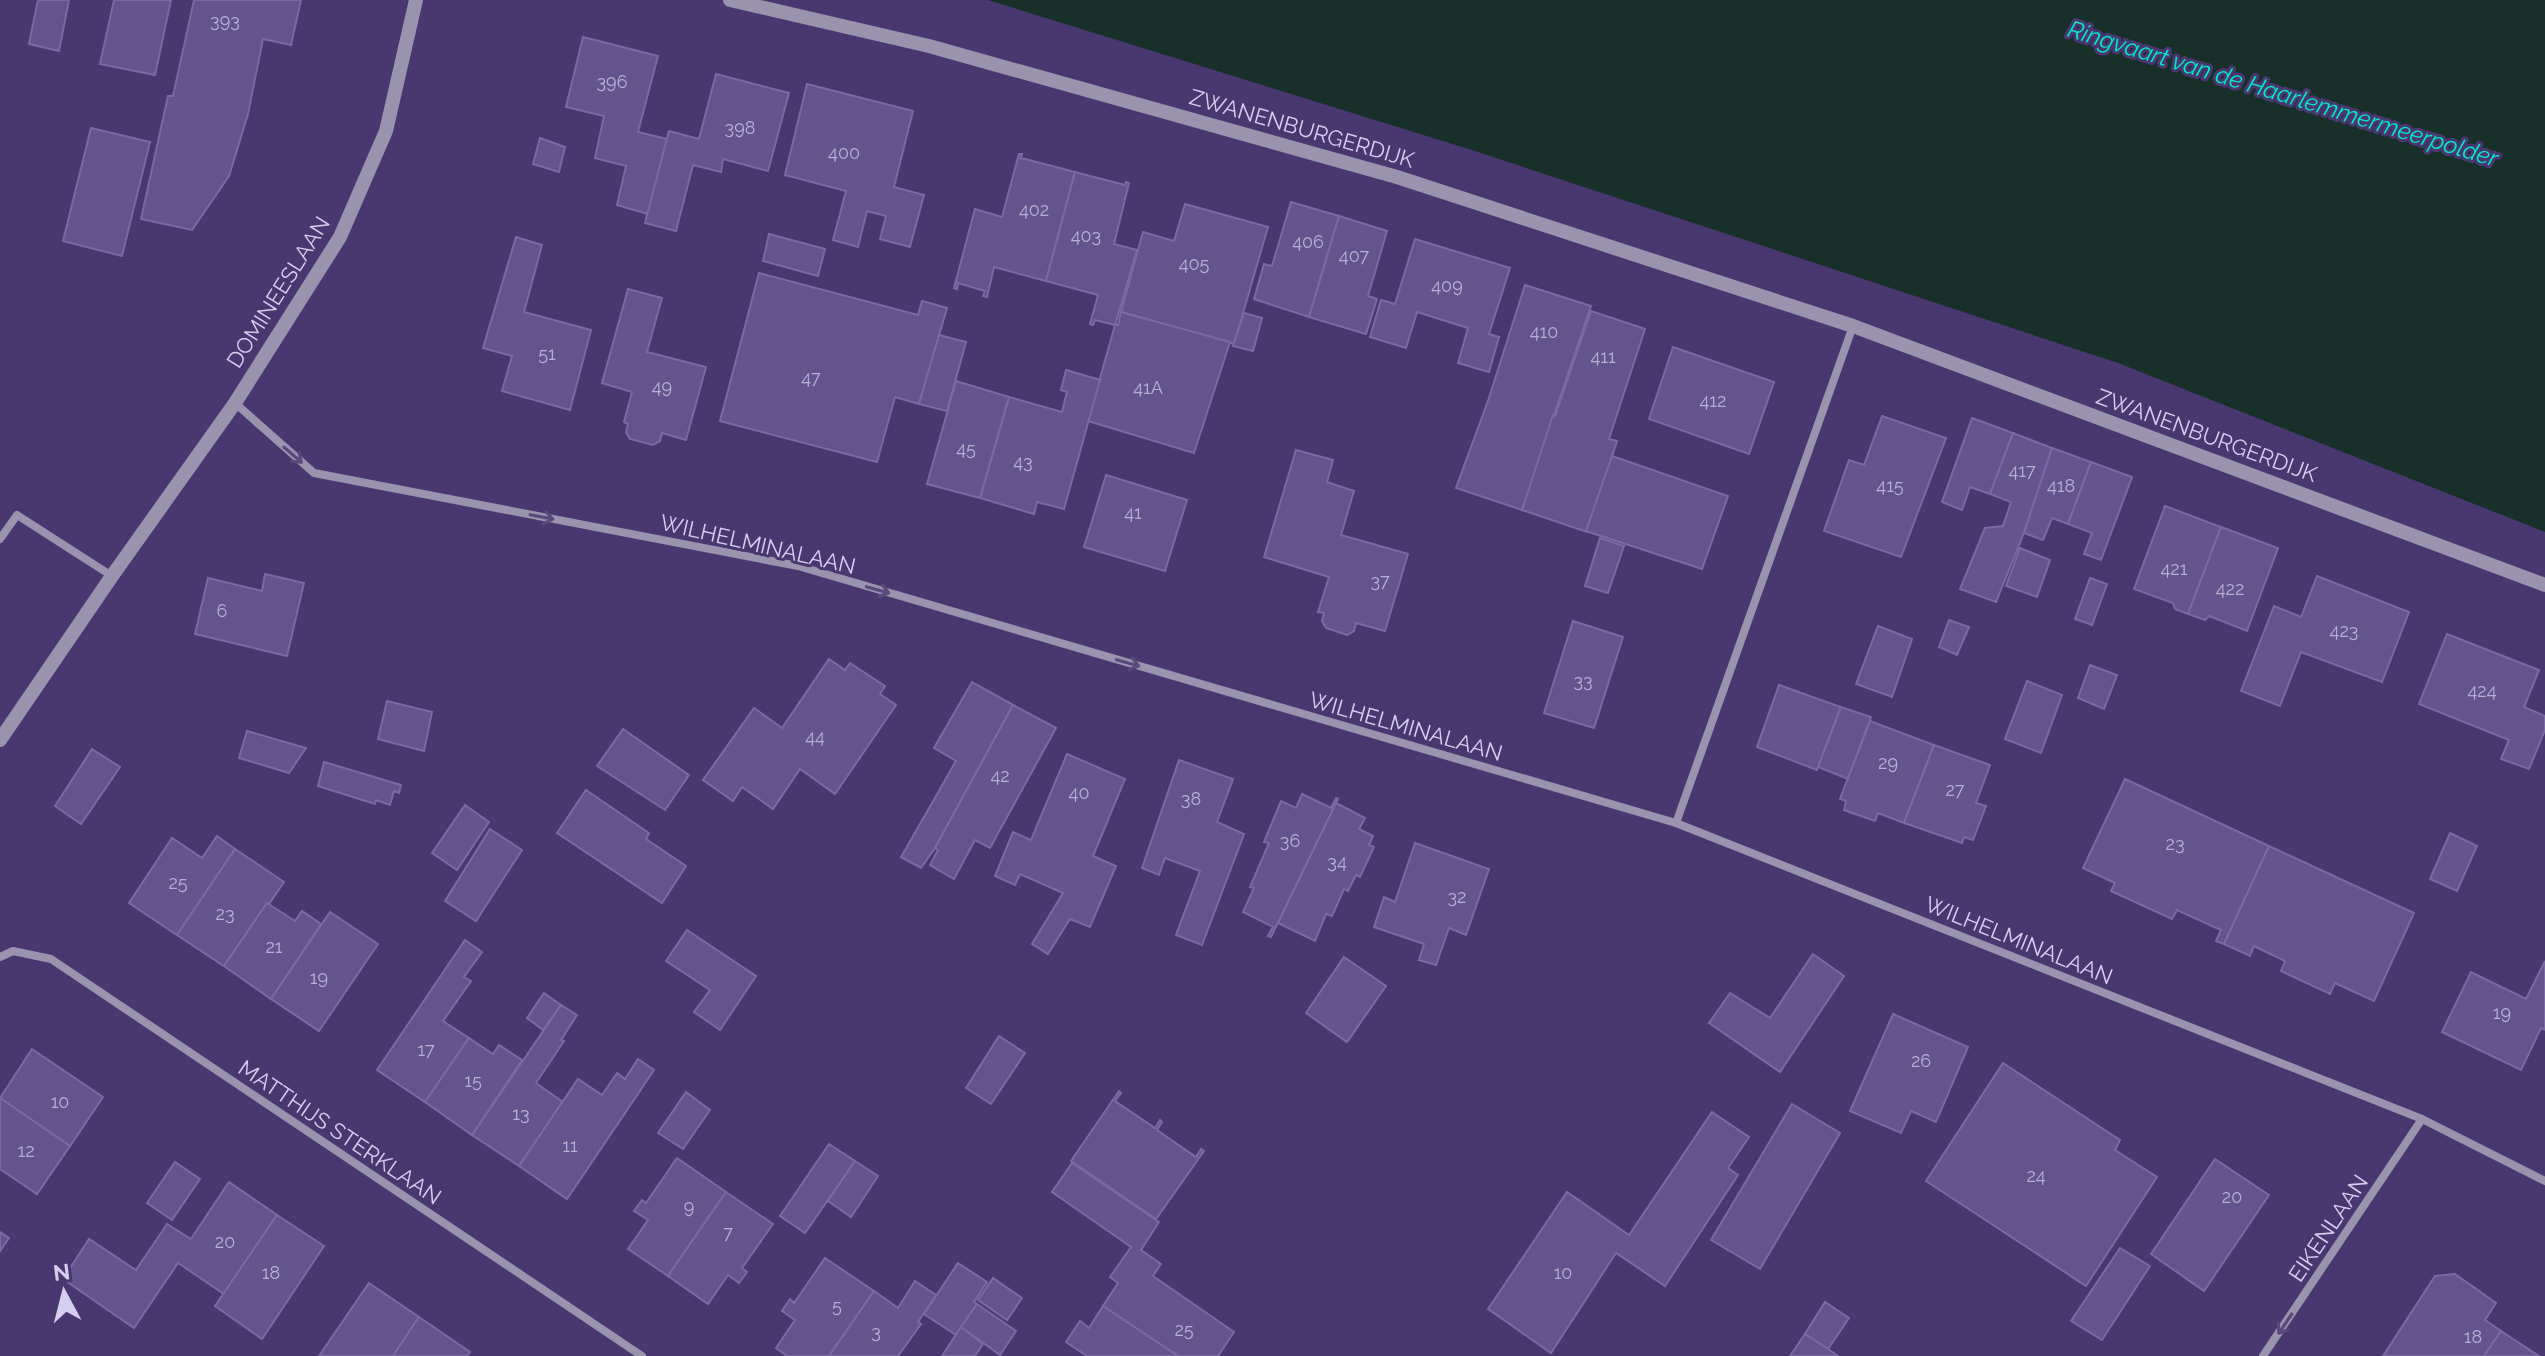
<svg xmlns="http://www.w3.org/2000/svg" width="2545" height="1356" viewBox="0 0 2545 1356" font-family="Raleway,sans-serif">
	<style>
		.water { fill: #17302a }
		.building { fill: #64548d; stroke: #7969a4; stroke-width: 2 }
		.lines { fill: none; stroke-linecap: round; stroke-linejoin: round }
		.minor { stroke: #9993ae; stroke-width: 8 }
		.tertiary { stroke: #9993ae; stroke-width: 14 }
		.oneway { stroke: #594a7c }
		.labels { text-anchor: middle; stroke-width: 6; stroke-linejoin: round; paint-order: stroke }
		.number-label { font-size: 18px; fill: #b9b0d6 }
		.street-label { font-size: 22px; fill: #d5ceef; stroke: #49386f }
		.water-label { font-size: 24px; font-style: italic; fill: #00ecc8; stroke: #49386f }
	</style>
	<rect width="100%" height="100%" fill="#49386f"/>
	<!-- water -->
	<path class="water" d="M988,0h1557v532l-427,-169 -643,-212z"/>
	<!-- building -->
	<g class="building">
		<path d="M38,0h31l-10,51 -30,-7z"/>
		<path d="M114,0h57l-16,75 -55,-11z"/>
		<path d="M194,0h107l-10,45 -28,-6 -15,75 -19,62 -37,54 -51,-11 27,-123h5z"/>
		<path d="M583,37l75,19 -20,76 29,7 -19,75 -31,-9 9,-39 -31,-8 9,-42 -38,-9z"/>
		<path d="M716,74l73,19 -21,78 -45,-12 -2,13 -28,-7 -17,66 -31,-8 24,-92 30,8z"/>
		<path d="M807,84l106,27 -19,76 30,8 -14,52 -30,-8 6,-23 -19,-5 -9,36 -25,-7 13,-49 -61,-16z"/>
		<path d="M91,128l59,14 -28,114 -59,-15z"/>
		<path d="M540,138l25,9 -6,25 -26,-8z"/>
		<path d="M1019,154h3l-1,4 54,14 -29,109 -52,-14 -7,30 -4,-1 2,-5 -27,-8 -1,6 -3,-1 21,-79 27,8z"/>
		<path d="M1075,172l50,13 1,-3 3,1 -15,61 23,6 -22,75 -20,-5 -2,5 -3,-1 8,-29 -52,-14z"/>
		<path d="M1291,202l48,14 -30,101 -55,-18 10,-35 8,2z"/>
		<path d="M1185,204l83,23 -34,117 -113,-32 22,-80 31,9z"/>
		<path d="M1339,216l48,15 -19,65 9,3 -11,35 -57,-17z"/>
		<path d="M769,234l56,15 -7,27 -55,-15z"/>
		<path d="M516,237l26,8 -18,67 67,18 -21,80 -68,-19 10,-35 -29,-8z"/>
		<path d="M1415,239l95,29 -21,66 10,3 -10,35 -31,-9 10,-35 -51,-16 -11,36 -36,-11 11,-37 14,4z"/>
		<path d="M759,273l159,42 4,-14 25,7 -28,96 -24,-7 -18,65 -157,-41z"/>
		<path d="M1525,285l66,21 -69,204 -66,-22 33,-90z"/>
		<path d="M628,289l34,9 -15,54 59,15 -20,73 -24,-7 -2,8 -7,4 -23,-6 -4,-7 2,-8 -4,-2 8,-30 -30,-9z"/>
		<path d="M1591,311l54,18 -36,110 8,2 -30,91 -65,-22 31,-95 2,1z"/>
		<path d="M1121,312l109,30 -36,111 -106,-32 27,-96h3z"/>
		<path d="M1244,313l18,5 -9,33 -20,-5z"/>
		<path d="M939,335l27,7 -19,69 -28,-7z"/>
		<path d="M1673,347l101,35 -25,72 -100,-35z"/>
		<path d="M1066,370l34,10 -36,129 -27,-7 -3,12 -54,-16 29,-101 53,15 5,-20 -6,-2z"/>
		<path d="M956,381l53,16 -29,101 -53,-14z"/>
		<path d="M1882,416l64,22 -45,119 -77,-26 25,-71 15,5z"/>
		<path d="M1972,418l41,15 -23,61 -20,-7 -8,23 -20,-8z"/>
		<path d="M2013,433l39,15 -28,85 -28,69 -36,-13 25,-61 18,-2 8,-24 -21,-8z"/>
		<path d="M2052,448l39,14 -23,62 -16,-6 -9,22 -19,-7z"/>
		<path d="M1296,450l37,10 -6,22 27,9 -13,44 67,19 -23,77 -29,-8 -2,8 -7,4 -21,-7 -4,-7 2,-8 -6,-1 11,-35 -65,-20z"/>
		<path d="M1612,456l116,40 -26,73 -116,-38z"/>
		<path d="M2091,462l41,15 -31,83 -17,-6 8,-21 -24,-9z"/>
		<path d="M1106,475l81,25 -22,71 -81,-24z"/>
		<path d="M2165,506l56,21 -33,87 -13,-5 -2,-6 -39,-14z"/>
		<path d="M2221,527l57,21 -31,83 -38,-15 -4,4 -17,-6z"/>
		<path d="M1600,538l24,8 -16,47 -23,-7z"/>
		<path d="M2020,548l30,12 -13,37 -31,-11z"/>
		<path d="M265,574l39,9 -17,73 -92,-22 13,-56 54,13z"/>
		<path d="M2317,576l92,36 -27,70 -81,-30 -21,54 -39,-15 33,-85 27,11z"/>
		<path d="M2090,578l17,6 -15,41 -17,-6z"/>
		<path d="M1949,620l20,7 -12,28 -18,-8z"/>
		<path d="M1573,621l50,16 -29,91 -50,-15z"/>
		<path d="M1878,626l34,13 -20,58 -36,-13z"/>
		<path d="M2447,634l92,36 -15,37 21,9v14l-16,39 -28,-10 8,-19 -90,-36z"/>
		<path d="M829,659l16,11 5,-7 35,23 -5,8 16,11 -61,89 -35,-25 -27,40 -31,-22 -9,14 -30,-21 51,-72 28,20z"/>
		<path d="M2090,665l27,10 -13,34 -26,-11z"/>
		<path d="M2027,681l35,14 -21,58 -36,-14z"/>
		<path d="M972,682l41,23 -78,143 -14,20 -20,-11 55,-96 -22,-13z"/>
		<path d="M1779,685l62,22 -24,63 -60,-23z"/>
		<path d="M387,701l45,11 -8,39 -46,-12z"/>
		<path d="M1013,705l43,23 -66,120 -15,-8 -21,39 -24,-14 8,-15 -3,-2z"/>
		<path d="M1841,707l30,10 -23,62 -30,-12z"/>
		<path d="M1870,721l64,24 -30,78 -26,-10 -3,8 -31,-11 2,-9 -6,-2z"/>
		<path d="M623,729l66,46 -24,35 -68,-44z"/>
		<path d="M247,731l59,17 -17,25 -50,-15z"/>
		<path d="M1934,745l56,20 -14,38 10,3 -13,34 -9,-3 -2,6 -58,-20z"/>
		<path d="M92,749l28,18 -39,57 -26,-18z"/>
		<path d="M1067,754l58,25 -32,77 23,10 -26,61 -20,-8 -22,35 -16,-10 31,-51 -43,-19 -5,11 -20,-9 18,-44 18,8z"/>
		<path d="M1179,760l54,19 -16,43 27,12 -42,111 -26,-10 24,-64 -35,-13 -6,17 -17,-7z"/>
		<path d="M324,762l77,23 -2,8 -5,-2 -4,14 -14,-5 -1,4 -57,-18z"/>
		<path d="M2125,779l144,67 -45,98 -8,-3 5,-11 -44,-20 -5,9 -61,-28 4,-8 -32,-15z"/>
		<path d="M586,790l63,43 -3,6 40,27 -24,37 -105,-70z"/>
		<path d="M1302,794l29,14 5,-10 2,1 -67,138 -3,-1 5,-9 -30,-15 11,-24 -4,-1 19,-44 -5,-1 17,-41 15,7z"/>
		<path d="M1336,803l29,15 -6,11 14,7 -4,9 5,2 -14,30 -4,-2 -8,16 -4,-2 -12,27 -6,-2 -11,27 -37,-18z"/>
		<path d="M465,805l24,17 -32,48 -25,-17z"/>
		<path d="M490,829l32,21 -46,71 -31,-20z"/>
		<path d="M2450,833l27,13 -20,45 -27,-12z"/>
		<path d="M217,836l18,13 -58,86 -48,-32 43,-65 30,20z"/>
		<path d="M1415,843l74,26 -23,66 -17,-7 -13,37 -17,-5 5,-16 -50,-17 10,-30 11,5z"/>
		<path d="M2269,846l145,67 -40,88 -39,-18 -5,11 -49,-23 4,-10 -31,-15 -4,10 -26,-12z"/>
		<path d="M235,849l49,33 -15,22 -2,-1 -43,63 -47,-31z"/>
		<path d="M267,903l28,18 7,-10 19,13 -50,75 -47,-33z"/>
		<path d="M330,912l48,32 -59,87 -48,-32z"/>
		<path d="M687,930l69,46 -36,54 -26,-18 16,-22 -44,-29z"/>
		<path d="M465,940l17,12 -18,25 7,4 -28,40 26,17 -44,64 -48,-32z"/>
		<path d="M1813,954l31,22 -64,96 -71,-49 21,-30 40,25z"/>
		<path d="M1344,957l42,29 -39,56 -41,-29z"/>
		<path d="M2545,961v69l-4,-2 -20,42 -79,-38 29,-60 55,27z"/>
		<path d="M544,993l17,12 -18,25 -16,-12z"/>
		<path d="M561,1005l16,10 -16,25 3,1 -28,42 27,19 -44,64 -47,-31z"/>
		<path d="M1893,1014l75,33 -32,75 -25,-11 -10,22 -51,-22z"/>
		<path d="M999,1036l26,17 -34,51 -25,-16z"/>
		<path d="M469,1038l24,16 6,-9 23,15 -50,75 -47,-33z"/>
		<path d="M32,1049l71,48 -33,49 -70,-48z"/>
		<path d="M638,1059l16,11 -87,129 -48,-33 59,-87 24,16 15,-22 8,6z"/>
		<path d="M2003,1063l117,77 -5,10 42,27 -71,109 -160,-105z"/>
		<path d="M1119,1091l2,2 -6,8 40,27 5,-8 2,2 -5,8 39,27 5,-8 3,2 -48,68 -85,-58z"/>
		<path d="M686,1092l24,18 -27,39 -25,-16z"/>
		<path d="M0,1098l70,48 -33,48 -37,-25z"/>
		<path d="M1792,1104l48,29 -80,136 -49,-29z"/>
		<path d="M1712,1112l37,25 -21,31 10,7 -73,111 -49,-33 -65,100 -63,-44 79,-117 62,43z"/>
		<path d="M829,1144l26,17 -50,72 -25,-17z"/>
		<path d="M677,1158l49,34 -58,84 -40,-27 20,-29 -14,-9 8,-11 4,3z"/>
		<path d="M2215,1159l54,36 -65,96 -53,-37z"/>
		<path d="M855,1161l23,15 -27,41 -23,-16z"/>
		<path d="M175,1162l25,17 -28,41 -25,-17z"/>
		<path d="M1072,1163l87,59 -18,28 20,14 -8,12 81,56 -16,24h-40l-75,-50 15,-23 -8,-6 21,-30 -79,-55z"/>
		<path d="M229,1182l48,33 -53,79 -46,-31 -44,65 -71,-49 26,-40 47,31 31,-46 24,15z"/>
		<path d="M726,1192l47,32 -31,44 5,4 -8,11 -11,-8 -20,29 -40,-28z"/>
		<path d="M277,1215l47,31 -62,93 -47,-33z"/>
		<path d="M0,1232l9,6 -9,13z"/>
		<path d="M2120,1248l30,18 -48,74 -31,-19z"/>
		<path d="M825,1258l49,33 -45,65h-42l-11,-8 19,-28 -13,-9 8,-12 4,4z"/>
		<path d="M958,1263l29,19 -13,20 3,2 -21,31 -32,-21z"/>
		<path d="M2455,1274l41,29 -11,17 16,11 -17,25h-101l52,-80z"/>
		<path d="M993,1278l29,20 -15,22 -29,-20z"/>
		<path d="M915,1281l21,14 -18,27 3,2 -23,32h-69l45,-65 24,17z"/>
		<path d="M369,1283l50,34 -26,39h-74z"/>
		<path d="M1825,1302l24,16 -21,31 -23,-15z"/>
		<path d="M977,1304l39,27 -16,24 -39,-28z"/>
		<path d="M1103,1306l75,50h-91l-21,-14 14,-21 9,7z"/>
		<path d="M419,1317l51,35 -3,4h-74z"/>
		<path d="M961,1327l22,17 -8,12h-33z"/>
		<path d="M2501,1331l38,25h-55z"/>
		<path d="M1805,1334l23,15 10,7h-48z"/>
	</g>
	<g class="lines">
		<!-- minor -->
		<g class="minor">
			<path d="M235,403l79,70 484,93 878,257 746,296 123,62"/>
			<path d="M0,539l17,-24 95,61"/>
			<path d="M1676,823l177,-497"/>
			<path d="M0,957l13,-6 38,8 591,397"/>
			<path d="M2263,1356l159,-237"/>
		</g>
		<!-- tertiary -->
		<g class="tertiary">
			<path d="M730,0l199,46 468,131 456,149 692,259"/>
			<path d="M0,740l112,-164 123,-173 105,-166 46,-106 30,-131"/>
		</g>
	</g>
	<!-- one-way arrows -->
	<defs><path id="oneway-shaft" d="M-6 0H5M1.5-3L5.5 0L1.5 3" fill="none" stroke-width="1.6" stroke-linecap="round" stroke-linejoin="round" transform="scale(2)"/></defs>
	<g class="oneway">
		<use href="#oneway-shaft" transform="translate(293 455) rotate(41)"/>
		<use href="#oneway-shaft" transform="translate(542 517) rotate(11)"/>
		<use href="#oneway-shaft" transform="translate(878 590) rotate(16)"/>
		<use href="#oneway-shaft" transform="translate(1128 663) rotate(16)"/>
		<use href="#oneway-shaft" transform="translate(2285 1324) rotate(124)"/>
	</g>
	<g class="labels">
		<!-- number labels -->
		<g class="number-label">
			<text x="225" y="27">393</text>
			<text x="612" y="88">396</text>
			<text x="740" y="134">398</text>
			<text x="844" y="159">400</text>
			<text x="1034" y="216">402</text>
			<text x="1086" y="242">403</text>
			<text x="1308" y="248">406</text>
			<text x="1354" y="262">407</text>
			<text x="1194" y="270">405</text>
			<text x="1447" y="292">409</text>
			<text x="1544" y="338">410</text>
			<text x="547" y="360">51</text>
			<text x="1603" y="363">411</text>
			<text x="811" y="384">47</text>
			<text x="662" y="393">49</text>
			<text x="1148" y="394">41A</text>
			<text x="1713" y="407">412</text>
			<text x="966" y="455">45</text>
			<text x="1023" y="468">43</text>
			<text x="2022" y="477">417</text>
			<text x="1890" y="492">415</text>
			<text x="2061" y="492">418</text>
			<text x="1133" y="519">41</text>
			<text x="2174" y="575">421</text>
			<text x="1380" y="587">37</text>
			<text x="2230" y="595">422</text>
			<text x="222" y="617">6</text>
			<text x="2344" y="637">423</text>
			<text x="1583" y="687">33</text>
			<text x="2482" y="697">424</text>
			<text x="815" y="743">44</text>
			<text x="1888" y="769">29</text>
			<text x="1000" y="782">42</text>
			<text x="1955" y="796">27</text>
			<text x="1079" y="799">40</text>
			<text x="1191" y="805">38</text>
			<text x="1290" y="847">36</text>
			<text x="2175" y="850">23</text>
			<text x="1337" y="868">34</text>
			<text x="178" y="889">25</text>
			<text x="1457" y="903">32</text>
			<text x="225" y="920">23</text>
			<text x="274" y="953">21</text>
			<text x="319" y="984">19</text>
			<text x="2502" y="1019">19</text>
			<text x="426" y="1056">17</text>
			<text x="1921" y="1067">26</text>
			<text x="473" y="1087">15</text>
			<text x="60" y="1108">10</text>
			<text x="521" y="1120">13</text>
			<text x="570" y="1152">11</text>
			<text x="26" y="1157">12</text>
			<text x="2036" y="1182">24</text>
			<text x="2232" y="1203">20</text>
			<text x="689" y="1213">9</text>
			<text x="728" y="1239">7</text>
			<text x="225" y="1248">20</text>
			<text x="271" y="1279">18</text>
			<text x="1563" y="1279">10</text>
			<text x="837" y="1312">5</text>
			<text x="1184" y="1336">25</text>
			<text x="876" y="1338">3</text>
			<text x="2473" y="1343">18</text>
		</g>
		<!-- street labels -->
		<g class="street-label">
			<text transform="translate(1302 128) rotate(16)" y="8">ZWANENBURGERDIJK</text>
			<text transform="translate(278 292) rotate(-58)" y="8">DOMINEESLAAN</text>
			<text transform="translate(2207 435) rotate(20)" y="8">ZWANENBURGERDIJK</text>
			<text transform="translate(758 544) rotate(13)" y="8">WILHELMINALAAN</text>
			<text transform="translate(1406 726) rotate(16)" y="8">WILHELMINALAAN</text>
			<text transform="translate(2019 940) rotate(22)" y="8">WILHELMINALAAN</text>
			<text transform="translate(340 1132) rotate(34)" y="8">MATTHIJS STERKLAAN</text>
			<text transform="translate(2328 1228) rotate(-56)" y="8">EIKENLAAN</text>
		</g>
		<!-- water labels -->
		<g class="water-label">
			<text transform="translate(2283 94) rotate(17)" y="8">Ringvaart van de Haarlemmermeerpolder</text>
		</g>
	</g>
	<!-- north arrow -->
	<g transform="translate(64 1292) rotate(353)" stroke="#49386f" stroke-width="6" paint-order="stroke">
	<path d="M0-6L14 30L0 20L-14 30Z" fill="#d5ceef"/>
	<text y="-12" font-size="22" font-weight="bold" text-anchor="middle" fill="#d5ceef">N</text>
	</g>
</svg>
